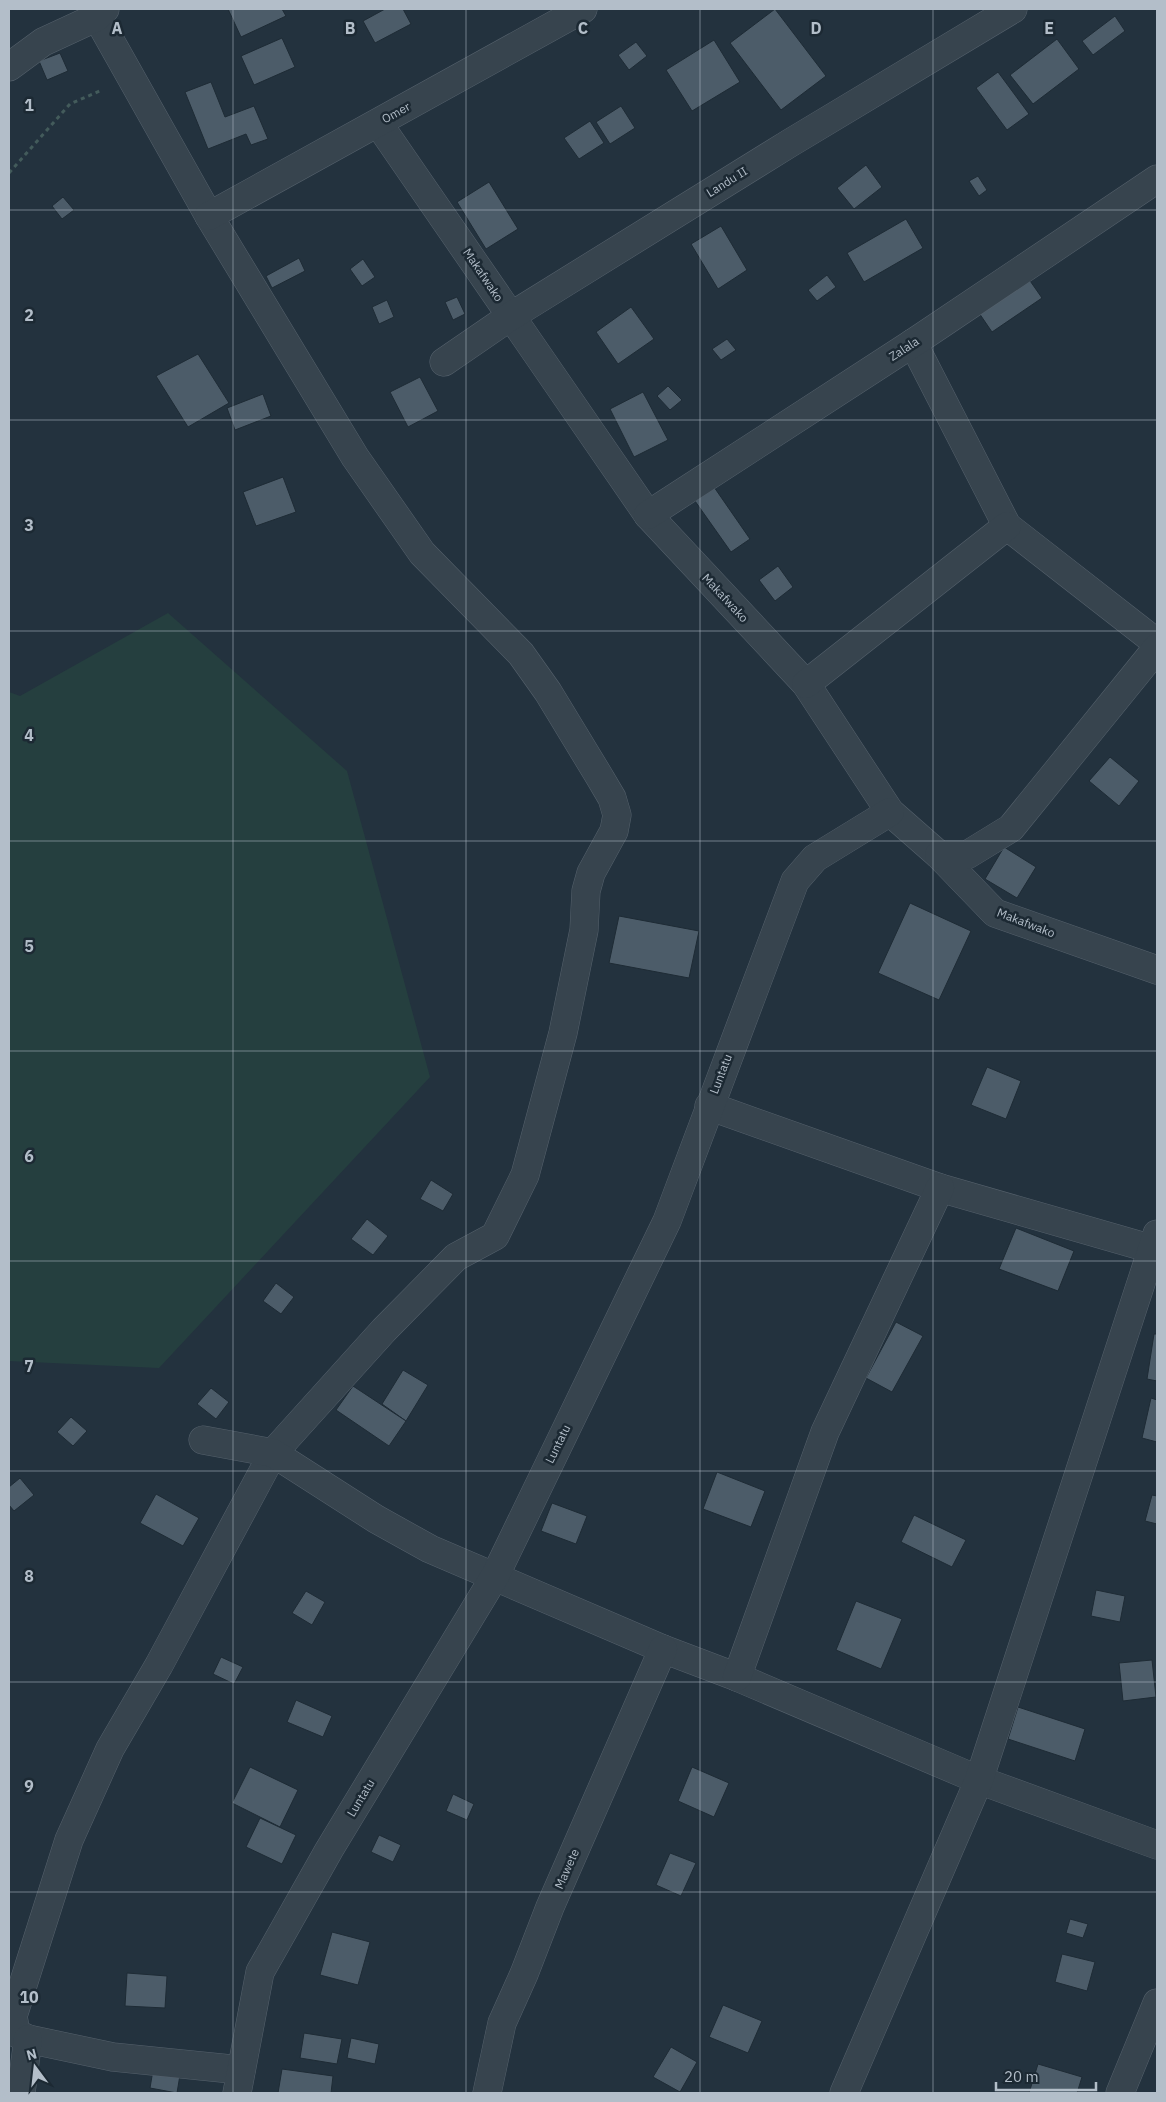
<svg xmlns="http://www.w3.org/2000/svg" width="1166" height="2102" viewBox="0 0 1166 2102" font-family="'IBM Plex Sans',sans-serif">
	<style>
		.green { fill: #253f3f }
		.building { fill: #4c5c69; stroke: #1e2b35 }
		.lines { fill: none; stroke-linecap: round; stroke-linejoin: round }
		.minor-casing { stroke: #55616c; stroke-width: 29 }
		.path { stroke: #435b5b; stroke-width: 3; stroke-dasharray: 4 4; stroke-linecap: butt }
		.minor { stroke: #37444e; stroke-width: 28 }
		.grid { fill: none; stroke: #b3bec9; stroke-width: 1; stroke-opacity: 0.55 }
		.labels { text-anchor: middle; stroke-width: 5; stroke-linejoin: round; paint-order: stroke }
		.street-label { font-size: 12px; fill: #b3bec9; stroke: #1c2933 }
		.grid-label { font-size: 16px; text-anchor: middle; font-weight: bold; fill: #b3bec9; stroke: #1c2933; stroke-width: 5; stroke-linejoin: round; paint-order: stroke }
	</style>
	<rect width="100%" height="100%" fill="#23323e"/>
	<!-- green -->
	<path class="green" d="M168,613l179,158 83,306 -271,291 -150,-7v-669l11,4z"/>
	<!-- building -->
	<g class="building">
		<path d="M228,9h54l4,7 -45,21z"/>
		<path d="M385,9h18l8,15 -36,19 -12,-22z"/>
		<path d="M775,9l51,67 -45,34 -51,-67z"/>
		<path d="M1115,16l10,15 -32,24 -11,-14z"/>
		<path d="M282,38l13,29 -41,18 -13,-29z"/>
		<path d="M1057,39l22,30 -46,35 -23,-29z"/>
		<path d="M714,40l26,42 -48,29 -26,-41z"/>
		<path d="M636,42l11,14 -18,14 -11,-15z"/>
		<path d="M60,53l8,18 -21,9 -8,-19z"/>
		<path d="M998,72l31,42 -22,16 -31,-42z"/>
		<path d="M211,82l14,35 29,-11 14,33 -17,6 -5,-11 -38,15 -23,-57z"/>
		<path d="M621,106l14,22 -25,16 -14,-22z"/>
		<path d="M590,121l14,22 -25,16 -15,-21z"/>
		<path d="M866,165l16,22 -28,22 -17,-21z"/>
		<path d="M978,176l9,14 -8,6 -10,-15z"/>
		<path d="M489,182l29,47 -32,20 -29,-47z"/>
		<path d="M63,197l11,13 -12,9 -10,-13z"/>
		<path d="M906,219l17,29 -59,34 -17,-29z"/>
		<path d="M721,226l26,44 -29,19 -27,-45z"/>
		<path d="M299,258l6,13 -33,17 -6,-12z"/>
		<path d="M363,259l12,18 -13,9 -12,-17z"/>
		<path d="M827,275l9,12 -19,14 -9,-11z"/>
		<path d="M1026,275l16,23 -50,34 -15,-22z"/>
		<path d="M457,297l8,17 -12,6 -8,-18z"/>
		<path d="M387,300l7,17 -15,7 -7,-17z"/>
		<path d="M631,307l23,32 -36,25 -22,-32z"/>
		<path d="M727,339l9,11 -15,10 -9,-11z"/>
		<path d="M198,354l31,49 -41,24 -32,-51z"/>
		<path d="M420,377l18,34 -30,16 -18,-35z"/>
		<path d="M668,386l14,14 -12,10 -13,-14z"/>
		<path d="M643,392l25,48 -34,17 -24,-48z"/>
		<path d="M263,394l8,22 -36,14 -8,-22z"/>
		<path d="M283,477l13,35 -40,14 -13,-34z"/>
		<path d="M714,487l36,52 -19,13 -36,-51z"/>
		<path d="M778,566l15,21 -18,14 -16,-21z"/>
		<path d="M1110,757l29,24 -20,25 -30,-25z"/>
		<path d="M1004,847l32,20 -19,31 -32,-19z"/>
		<path d="M910,903l61,28 -32,69 -61,-27z"/>
		<path d="M619,916l80,15 -10,47 -80,-15z"/>
		<path d="M987,1067l34,14 -15,38 -35,-14z"/>
		<path d="M431,1180l22,14 -10,17 -23,-12z"/>
		<path d="M367,1219l21,17 -15,19 -22,-16z"/>
		<path d="M1016,1228l58,23 -16,40 -59,-22z"/>
		<path d="M276,1283l18,14 -13,17 -18,-13z"/>
		<path d="M896,1322l27,14 -31,56 -26,-14z"/>
		<path d="M1154,1334h3v47l-10,-2z"/>
		<path d="M403,1370l25,15 -22,36 -24,-17z"/>
		<path d="M353,1386l53,35 -17,25 -53,-36z"/>
		<path d="M211,1388l18,14 -13,17 -19,-15z"/>
		<path d="M1151,1398l6,2v42l-15,-4z"/>
		<path d="M71,1417l16,14 -14,15 -16,-14z"/>
		<path d="M717,1472l48,19 -14,36 -48,-18z"/>
		<path d="M20,1478l14,17 -20,16 -5,-6v-18z"/>
		<path d="M156,1494l43,24 -16,28 -43,-23z"/>
		<path d="M1152,1495l5,1v28l-12,-3z"/>
		<path d="M552,1503l35,13 -11,28 -35,-13z"/>
		<path d="M914,1515l52,25 -14,27 -51,-25z"/>
		<path d="M1096,1590l29,6 -5,26 -29,-6z"/>
		<path d="M306,1591l19,11 -13,23 -20,-12z"/>
		<path d="M856,1601l46,18 -21,50 -45,-19z"/>
		<path d="M221,1657l22,10 -9,17 -21,-10z"/>
		<path d="M1152,1660l4,37 -33,4 -4,-38z"/>
		<path d="M296,1700l36,16 -9,21 -36,-15z"/>
		<path d="M1018,1707l67,22 -10,32 -67,-22z"/>
		<path d="M250,1767l48,23 -18,37 -48,-24z"/>
		<path d="M692,1767l37,16 -15,34 -36,-16z"/>
		<path d="M453,1794l21,10 -7,16 -21,-9z"/>
		<path d="M260,1818l36,17 -14,29 -36,-17z"/>
		<path d="M379,1835l22,10 -8,17 -22,-10z"/>
		<path d="M670,1853l26,10 -15,33 -25,-11z"/>
		<path d="M1070,1919l18,5 -5,14 -17,-5z"/>
		<path d="M332,1932l38,10 -12,43 -38,-10z"/>
		<path d="M1062,1954l33,8 -8,29 -32,-9z"/>
		<path d="M127,1973l40,3 -2,32 -40,-2z"/>
		<path d="M723,2005l39,16 -14,32 -39,-16z"/>
		<path d="M304,2033l38,6 -5,25 -37,-6z"/>
		<path d="M351,2038l28,6 -4,20 -28,-6z"/>
		<path d="M671,2047l26,15 -17,30 -27,-15z"/>
		<path d="M1038,2064l44,13 -5,16h-48z"/>
		<path d="M282,2069l51,7 -2,17h-53z"/>
		<path d="M153,2070l27,5 -3,18 -27,-5z"/>
	</g>
	<g class="lines">
		<!-- minor casing -->
		<g class="minor-casing">
			<g id="minor">
				<path d="M97,17l112,199 146,241 67,96 99,101 27,38 51,84 13,22 5,17 -3,16 -23,42 -5,18 -2,39 -21,103 -38,142 -30,61 -39,21 -72,73 -111,123 -114,212 -49,84 -41,91 -56,176 3,17 12,6 85,18 128,13"/>
				<path d="M9,67l34,-25 54,-25 8,-8"/>
				<path d="M378,123l270,392 158,169 84,128 49,43 56,58 162,57"/>
				<path d="M209,216l374,-207"/>
				<path d="M913,343l94,183 150,117"/>
				<path d="M444,362l67,-46 279,-173 223,-134"/>
				<path d="M648,515l265,-172 244,-164"/>
				<path d="M806,684l201,-158"/>
				<path d="M939,855h28l44,-27 146,-180"/>
				<path d="M709,1106l231,82 212,61"/>
				<path d="M203,1440l70,13 103,66 54,30 233,100 74,28 242,103 178,65"/>
				<path d="M737,1677l88,-245 115,-244"/>
				<path d="M21,2093l7,-54"/>
				<path d="M237,2093l23,-121 69,-122 166,-274 172,-355 128,-340 20,-23 75,-46"/>
				<path d="M487,2093l15,-70 22,-49 26,-67 113,-258"/>
				<path d="M844,2093l135,-313 178,-546"/>
				<path d="M1120,2093l37,-90"/>
			</g>
		</g>
		<!-- path -->
		<path class="path" d="M9,173l61,-69 32,-14"/>
		<!-- minor -->
		<use href="#minor" class="minor"/>
	</g>
	<!-- grid -->
	<path class="grid" d="M233,9v2084M466,9v2084M700,9v2084M933,9v2084M9,210h1148M9,420h1148M9,631h1148M9,841h1148M9,1051h1148M9,1261h1148M9,1471h1148M9,1682h1148M9,1892h1148"/>
	<g class="labels">
		<!-- street labels -->
		<g class="street-label">
			<text transform="translate(396 113) rotate(-29)" y="4">Omer</text>
			<text transform="translate(727 182) rotate(-32)" y="4">Landu II</text>
			<text transform="translate(483 275) rotate(56)" y="4">Makafwako</text>
			<text transform="translate(904 349) rotate(-33)" y="4">Zalala</text>
			<text transform="translate(725 598) rotate(47)" y="4">Makafwako</text>
			<text transform="translate(1026 923) rotate(21)" y="4">Makafwako</text>
			<text transform="translate(721 1074) rotate(-69)" y="4">Luntatu</text>
			<text transform="translate(558 1444) rotate(-64)" y="4">Luntatu</text>
			<text transform="translate(361 1798) rotate(-59)" y="4">Luntatu</text>
			<text transform="translate(567 1869) rotate(-66)" y="4">Mawete</text>
		</g>
	</g>
	<g class="grid-label">
		<text x="117" y="34">A</text>
		<text x="350" y="34">B</text>
		<text x="583" y="34">C</text>
		<text x="816" y="34">D</text>
		<text x="1049" y="34">E</text>
		<text x="29" y="111">1</text>
		<text x="29" y="321">2</text>
		<text x="29" y="531">3</text>
		<text x="29" y="741">4</text>
		<text x="29" y="952">5</text>
		<text x="29" y="1162">6</text>
		<text x="29" y="1372">7</text>
		<text x="29" y="1582">8</text>
		<text x="29" y="1792">9</text>
		<text x="29" y="2003">10</text>
	</g>
	<!-- border -->
	<rect width="1166" height="2102" fill="none" stroke="#b3bec9" stroke-width="20"/>
	<!-- north arrow -->
	<g transform="translate(35 2067) rotate(345)" stroke="#1c2933" stroke-width="4" paint-order="stroke">
	<path d="M0-4L9 19L0 12L-9 19Z" fill="#b3bec9"/>
	<text y="-8" font-size="14" font-weight="bold" text-anchor="middle" fill="#b3bec9">N</text>
	</g>
	<!-- scale -->
	<path d="M996 2082v8h100v-8" fill="none" stroke="#b3bec9" stroke-width="2.5"/>
	<text x="1004" y="2082" font-size="15" fill="#b3bec9" stroke="#1c2933" stroke-width="4" paint-order="stroke">20 m</text>
</svg>
